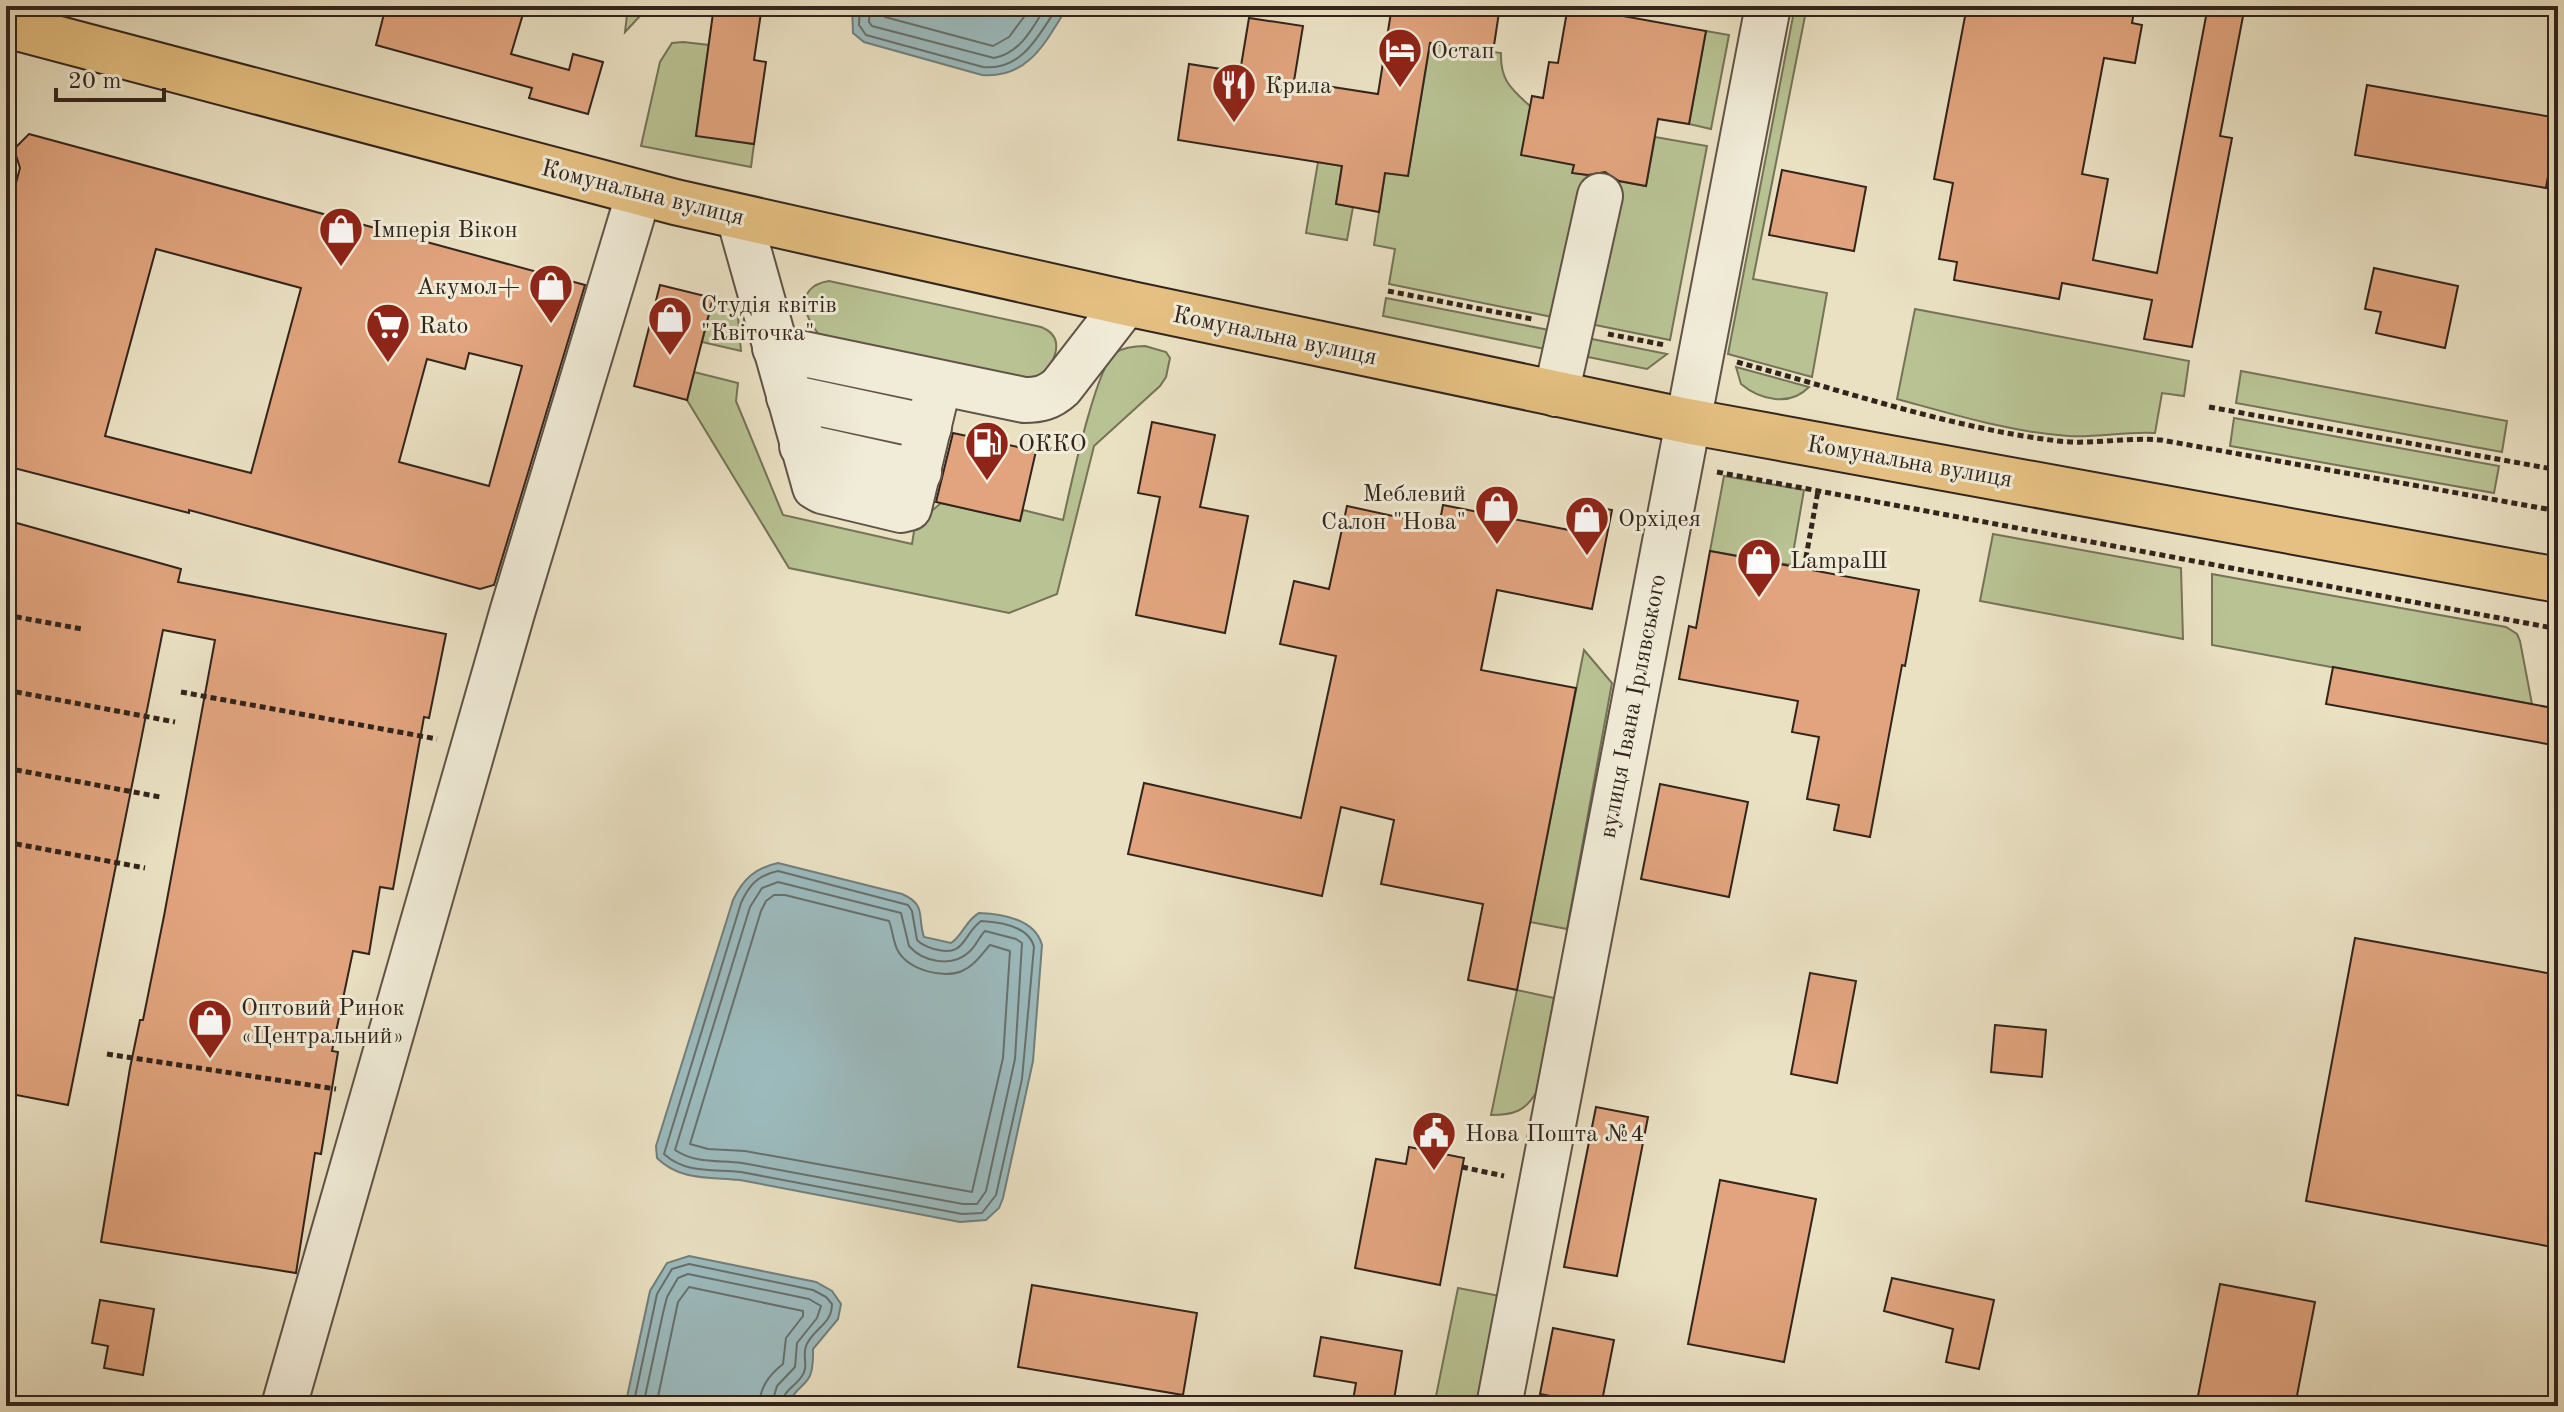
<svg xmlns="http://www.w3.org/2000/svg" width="2564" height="1412" viewBox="0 0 2564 1412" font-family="'Old Standard TT',serif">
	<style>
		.green { fill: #b8c293; stroke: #757358; stroke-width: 2 }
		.water { fill: #9cbbbe; stroke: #727f7d; stroke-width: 2 }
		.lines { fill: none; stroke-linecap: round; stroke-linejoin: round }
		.shore { stroke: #67706d; stroke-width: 2 }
		.building { fill: #e1a47e; stroke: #32241c; stroke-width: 2; fill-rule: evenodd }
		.minor-casing { stroke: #605346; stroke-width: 48 }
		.major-casing { stroke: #32241c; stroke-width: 48 }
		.path { stroke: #32241c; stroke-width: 5; stroke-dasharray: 6 4; stroke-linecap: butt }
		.minor { stroke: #f1ecd8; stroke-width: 44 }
		.major { stroke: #e5c082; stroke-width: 44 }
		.labels { text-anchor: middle; stroke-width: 6; stroke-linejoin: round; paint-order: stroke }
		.poi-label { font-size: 24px; fill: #32241c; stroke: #f1ecd8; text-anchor: start }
		.street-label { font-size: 24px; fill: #32241c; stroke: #f1ecd8 }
	</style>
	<rect width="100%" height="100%" fill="#eae1c3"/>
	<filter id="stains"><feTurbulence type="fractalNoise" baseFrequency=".0025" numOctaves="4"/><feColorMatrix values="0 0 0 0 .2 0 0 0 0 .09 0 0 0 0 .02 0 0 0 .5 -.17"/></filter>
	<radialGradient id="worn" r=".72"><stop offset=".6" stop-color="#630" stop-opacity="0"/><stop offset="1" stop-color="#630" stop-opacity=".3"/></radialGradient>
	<!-- green -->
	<g class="green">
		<path d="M628,6h31l-19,10 -15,16z"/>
		<path d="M1795,6h12l-54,273 74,14 -15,84 -84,-23z"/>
		<path d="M1706,31l23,4 -18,94 -22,-5z"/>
		<path d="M683,42l26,3 -13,90 58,9 -3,23 -110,-21 19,-84 12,-19z"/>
		<path d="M1430,43l71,10c-1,29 12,37 30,54 15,14 30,41 43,58l-1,8 14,2 -30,143 -168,-34 6,-35 -21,-4 11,-72 23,3z"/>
		<path d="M1655,137l52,9 -37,194 -80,-16 29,-143 27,5z"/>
		<path d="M1318,162l24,4 -6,38 17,3 -6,33 -41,-7z"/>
		<path d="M829,281l212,46c28,11 12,41 -6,54l-209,-39c-21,-19 -35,-55 3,-61z"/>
		<path d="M713,298l24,7 4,46 -39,-9z"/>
		<path d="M1386,298l168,33 -4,19 -167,-34z"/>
		<path d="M1915,309l274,52 -5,35 -22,-3 -7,40c-29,-2 -58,5 -87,3 -58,-4 -116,-22 -171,-37z"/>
		<path d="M1587,338l80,16 -20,15 -64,-13z"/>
		<path d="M1145,346l21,6 4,6 -4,19 -6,9 -66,60 -37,148 -48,19 -220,-45 -102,-168 7,-28 44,11 -2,18 47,114 129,29 3,-19 26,-22 79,18 3,-11 40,10c7,-30 32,-152 52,-167 9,-6 20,-7 30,-7z"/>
		<path d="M1736,367l73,20c-19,20 -49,13 -68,-3z"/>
		<path d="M2241,371l266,50 -5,31 -266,-49z"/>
		<path d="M2234,418l265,48 -5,27 -264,-47z"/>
		<path d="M1724,476l80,14 -13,75 -81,-14z"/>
		<path d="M1993,534l188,34 2,71 -203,-38z"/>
		<path d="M2212,574l294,53 11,7 3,7 12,63 -320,-59z"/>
		<path d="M1584,650l28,33 -45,246 -37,-7z"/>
		<path d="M1517,990l37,8 -17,93c-11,20 -23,24 -46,24z"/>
		<path d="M1458,1288l42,8 -20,110h-46z"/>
	</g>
	<!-- water -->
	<g class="water">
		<path d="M852,6h216c-22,35 -39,73 -86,69l-118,-33 -11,-9z"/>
		<path d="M778,863l124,31c25,11 15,22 22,43l27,6c12,-8 15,-23 28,-30 24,1 56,6 63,32l-9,116 -30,137 -4,10 -13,12 -26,2 -220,-42c-30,-3 -60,1 -83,-22l-1,-12 77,-246c10,-21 22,-32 45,-37z"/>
		<path d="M689,1256l127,26 16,9 9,13 -3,15 -25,30c1,43 -13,28 -26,57h-162l25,-115 17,-28z"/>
	</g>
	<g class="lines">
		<!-- shore -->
		<g class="shore">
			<path d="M860,6l-1,19 7,10 117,32c39,4 56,-32 75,-61"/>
			<path d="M870,6l-1,16 3,4 122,32c27,-5 39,-31 52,-52"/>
			<path d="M882,6l3,11 108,29 16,-9 23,-31"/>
			<path d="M778,871l130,34 4,6 5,29c5,5 10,7 17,9 32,9 28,-14 47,-28 19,1 48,5 53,26l-12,132 -26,116 -14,18 -20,1 -221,-42c-28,-3 -55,2 -77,-18l77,-251c8,-18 17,-28 37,-32z"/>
			<path d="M778,882l123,31 8,33c14,16 43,22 60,6 7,-6 10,-15 16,-21l31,8 6,4 -7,116 -29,132 -9,13h-14l-221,-41c-23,-3 -46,1 -67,-13l75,-243 12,-19z"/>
			<path d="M774,895h11l104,26c4,10 4,21 9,30 11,19 45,28 64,20 13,-6 19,-16 28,-26l20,6 -7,107 -31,134 -227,-41 -37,-2 -18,-5 71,-233 5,-10z"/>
			<path d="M633,1406l24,-112 15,-25 17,-5 124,26 13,7 6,7c0,21 -19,24 -26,42 -4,11 3,20 -4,30 -8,12 -19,14 -21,30"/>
			<path d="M643,1406l20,-93 4,-16 11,-19 10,-4 121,25 12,7 -4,12 -20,25 -2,24 -18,19 -6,20"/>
			<path d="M656,1406l22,-104 11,-15 114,24v5l-17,22 -3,26c-14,11 -23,23 -24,42"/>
		</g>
	</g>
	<!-- building -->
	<g class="building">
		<path d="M386,6h107l30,8 -12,40 58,16 4,-16 30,8 -15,52 -59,-16 3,-10 -156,-43z"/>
		<path d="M714,6h48l-8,54 12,2 -12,82 -58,-8z"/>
		<path d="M1392,6h108l-7,46 -63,-9 -22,133 -23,-3 -6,39 -43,-8 6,-38 -164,-26 11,-76 51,8 9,-54 54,8 -9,55 84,13z"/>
		<path d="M1568,6l138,25 -17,93 -31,-5 -12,67 -27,-5 -14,-9 -17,3 -16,-2 2,-8 -53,-10 11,-59 11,2 6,-36 9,1z"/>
		<path d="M1967,6h168l-3,17 10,2 -7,38 -31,-5 -22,116 26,5 -15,81 64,13 51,-267h37l-25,130 12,2 -40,209 -48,-8 8,-39 -90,-17 -3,16 -105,-19 3,-18 -18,-3 14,-76 -19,-4z"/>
		<path d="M2367,85l191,33 -12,70 -191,-33z"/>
		<path d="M29,134l556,151 -91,300 -14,4 -291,-79v3l-183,-47v-246l14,-52 -6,-19zM156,249l145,39 -50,185 -146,-37zM469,353l53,13 -33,120 -90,-24 28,-103 38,10z"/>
		<path d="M1782,170l84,17 -12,64 -85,-16z"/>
		<path d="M2374,268l84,18 -13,62 -69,-15 5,-21 -16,-3z"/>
		<path d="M660,285l53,13 -26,102 -53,-14z"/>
		<path d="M1152,422l63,13 -15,72 48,9 -23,117 -89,-18 24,-118 -22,-4z"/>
		<path d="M953,433l83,18 -16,70 -84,-19z"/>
		<path d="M1443,505l136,27 6,-27 27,5 -20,99 -95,-19 -16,80 95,18 -59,302 -49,-10 15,-76 -102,-20 13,-64 -53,-13 -19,89 -194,-42 16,-71 157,35 35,-162 -56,-12 14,-63 35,8 18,-83 92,20z"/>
		<path d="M6,520l175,49 -3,13 268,52 -17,84 -5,-1 -31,172 -13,-2 -11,67 -16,-3 -21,100 6,1 -17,102 -6,-1 -19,120 -195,-31 29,-174 10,-48h3l21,-104 51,-276 -52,-10 -95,475 -62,-12z"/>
		<path d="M1710,551l209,39 -14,76 -3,-1 -32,172 -36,-7 5,-25 -32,-6 12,-62 -27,-5 6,-31 -119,-22 10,-53 7,2z"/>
		<path d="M2333,667l225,42v37l-232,-42z"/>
		<path d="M1660,784l88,18 -19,95 -88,-18z"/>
		<path d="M2355,938l203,37v273l-252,-47z"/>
		<path d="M1810,973l46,8 -19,102 -46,-9z"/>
		<path d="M1995,1025l51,5 -4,47 -51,-5z"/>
		<path d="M1596,1107l52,10 -31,159 -53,-9z"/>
		<path d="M1409,1147l55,11 -24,127 -85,-17 21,-109 30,5z"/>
		<path d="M1720,1180l96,19 -32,163 -96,-18z"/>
		<path d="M1892,1278l102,22 -15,69 -33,-7 7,-33 -69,-18z"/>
		<path d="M2220,1284l95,18 -20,104h-99z"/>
		<path d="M1032,1285l165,28 -14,82 -165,-28z"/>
		<path d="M100,1300l54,9 -11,66 -39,-7 4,-22 -16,-3z"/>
		<path d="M1553,1328l61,12 -13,66 -61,-12z"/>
		<path d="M1321,1337l81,14 -9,55h-41l4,-23 -42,-7z"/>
	</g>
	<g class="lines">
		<!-- minor casing -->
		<g class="minor-casing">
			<g id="minor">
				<path d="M739,217l76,270 7,4 79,19 8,-2 30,-125"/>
				<path d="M775,348l249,52c15,0 25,-2 37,-13l65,-84"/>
				<path d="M1556,394l44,-198"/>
				<path d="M789,397l140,30"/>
				<path d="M802,446l117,26"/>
				<path d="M284,1406l228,-793 127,-420"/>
				<path d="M1499,1406l269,-1400"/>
			</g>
		</g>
		<!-- major casing -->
		<g class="major-casing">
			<path id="major" d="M6,25l669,177 451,101 561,118 871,159"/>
		</g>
		<!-- path -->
		<g class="path">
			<path d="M1388,291l144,28"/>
			<path d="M1608,334l57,11"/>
			<path d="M1737,362c104,28 214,66 321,79 34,4 68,-4 103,-1l397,71"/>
			<path d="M2209,407l349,63"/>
			<path d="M1717,472l841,157"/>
			<path d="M1804,568l14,-77"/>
			<path d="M6,615l76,14"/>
			<path d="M6,690l169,32"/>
			<path d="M181,692l256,47"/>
			<path d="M6,768l154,29"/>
			<path d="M6,842l139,26"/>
			<path d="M107,1054l229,35"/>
			<path d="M1462,1167l42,9"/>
		</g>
		<!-- minor -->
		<use href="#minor" class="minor"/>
		<!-- major -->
		<use href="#major" class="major"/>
	</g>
	<!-- icons -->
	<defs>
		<g id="hotel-pin" transform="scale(2.3)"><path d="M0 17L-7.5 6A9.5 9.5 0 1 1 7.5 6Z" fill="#8f2418" stroke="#f1ecd8"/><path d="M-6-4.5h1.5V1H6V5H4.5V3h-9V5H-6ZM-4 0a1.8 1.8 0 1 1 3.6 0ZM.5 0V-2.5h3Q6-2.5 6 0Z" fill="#fff"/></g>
		<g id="restaurant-pin" transform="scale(2.3)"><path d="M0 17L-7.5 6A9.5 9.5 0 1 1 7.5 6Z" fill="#8f2418" stroke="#f1ecd8"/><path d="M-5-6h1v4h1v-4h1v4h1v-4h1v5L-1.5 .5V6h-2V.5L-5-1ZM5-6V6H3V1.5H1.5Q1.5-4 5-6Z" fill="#fff"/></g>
		<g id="shop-pin" transform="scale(2.3)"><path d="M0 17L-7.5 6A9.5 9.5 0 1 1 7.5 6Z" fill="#8f2418" stroke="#f1ecd8"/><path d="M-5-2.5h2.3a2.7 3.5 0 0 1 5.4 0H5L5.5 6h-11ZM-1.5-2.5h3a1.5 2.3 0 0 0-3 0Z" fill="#fff"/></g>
		<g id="supermarket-pin" transform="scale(2.3)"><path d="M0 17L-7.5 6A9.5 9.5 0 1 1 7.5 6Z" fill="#8f2418" stroke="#f1ecd8"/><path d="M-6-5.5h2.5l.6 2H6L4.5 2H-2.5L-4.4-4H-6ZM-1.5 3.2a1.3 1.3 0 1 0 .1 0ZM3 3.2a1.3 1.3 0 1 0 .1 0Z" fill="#fff"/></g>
		<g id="fuel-pin" transform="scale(2.3)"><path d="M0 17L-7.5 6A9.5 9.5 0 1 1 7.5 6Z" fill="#8f2418" stroke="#f1ecd8"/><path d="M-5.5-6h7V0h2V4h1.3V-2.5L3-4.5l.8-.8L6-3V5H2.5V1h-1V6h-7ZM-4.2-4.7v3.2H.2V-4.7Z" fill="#fff"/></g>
		<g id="civic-pin" transform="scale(2.3)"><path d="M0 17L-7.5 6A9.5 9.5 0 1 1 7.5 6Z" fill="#8f2418" stroke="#f1ecd8"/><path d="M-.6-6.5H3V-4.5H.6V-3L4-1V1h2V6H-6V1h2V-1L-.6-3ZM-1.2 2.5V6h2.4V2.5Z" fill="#fff"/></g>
	</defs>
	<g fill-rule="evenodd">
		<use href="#hotel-pin" x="1400" y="50"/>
		<use href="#restaurant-pin" x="1234" y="85"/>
		<use href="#shop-pin" x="341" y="229"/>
		<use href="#shop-pin" x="551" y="286"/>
		<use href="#shop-pin" x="670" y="318"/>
		<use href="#supermarket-pin" x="388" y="325"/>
		<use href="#fuel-pin" x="987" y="443"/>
		<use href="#shop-pin" x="1497" y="507"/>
		<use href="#shop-pin" x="1587" y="518"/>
		<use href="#shop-pin" x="1759" y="560"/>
		<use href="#shop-pin" x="210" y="1021"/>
		<use href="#civic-pin" x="1434" y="1133"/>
	</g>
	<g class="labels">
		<!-- poi labels -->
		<g class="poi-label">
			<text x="1431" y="58">Остап</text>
			<text x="1265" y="93">Крила</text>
			<text x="372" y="237">Імперія Вікон</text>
			<text x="520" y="294" text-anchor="end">Акумол+</text>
			<text x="701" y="312">Студія квітів<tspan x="701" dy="28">"Квіточка"</tspan></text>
			<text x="419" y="333">Rato</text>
			<text x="1018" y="451">ОККО</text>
			<text x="1466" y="501" text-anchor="end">Меблевий<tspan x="1466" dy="28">Салон "Нова"</tspan></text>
			<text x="1618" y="526">Орхідея</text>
			<text x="1790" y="568">LampaШ</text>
			<text x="241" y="1015">Оптовий Ринок<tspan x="241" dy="28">«Центральний»</tspan></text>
			<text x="1465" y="1141">Нова Пошта №4</text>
		</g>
		<!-- street labels -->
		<g class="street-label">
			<text transform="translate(643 192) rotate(14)" y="8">Комунальна вулиця</text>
			<text transform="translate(1275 335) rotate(12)" y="8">Комунальна вулиця</text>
			<text transform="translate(1910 461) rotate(10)" y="8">Комунальна вулиця</text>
			<text transform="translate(1632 706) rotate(-79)" y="8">вулиця Івана Ірлявського</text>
		</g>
	</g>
	<!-- margin -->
	<rect width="2564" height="1412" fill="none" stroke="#eae1c3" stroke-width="32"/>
	<rect x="8" y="8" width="2548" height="1396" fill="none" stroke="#32241c" stroke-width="4"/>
	<rect x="16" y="16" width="2532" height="1380" fill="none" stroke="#32241c" stroke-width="2"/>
	<!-- scale -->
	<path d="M56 88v12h108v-12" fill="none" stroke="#32241c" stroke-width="4"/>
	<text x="68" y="88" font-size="24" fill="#32241c" stroke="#f1ecd8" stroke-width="6" paint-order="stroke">20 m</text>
	<rect width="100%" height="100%" filter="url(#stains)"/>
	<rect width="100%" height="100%" fill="url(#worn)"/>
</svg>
